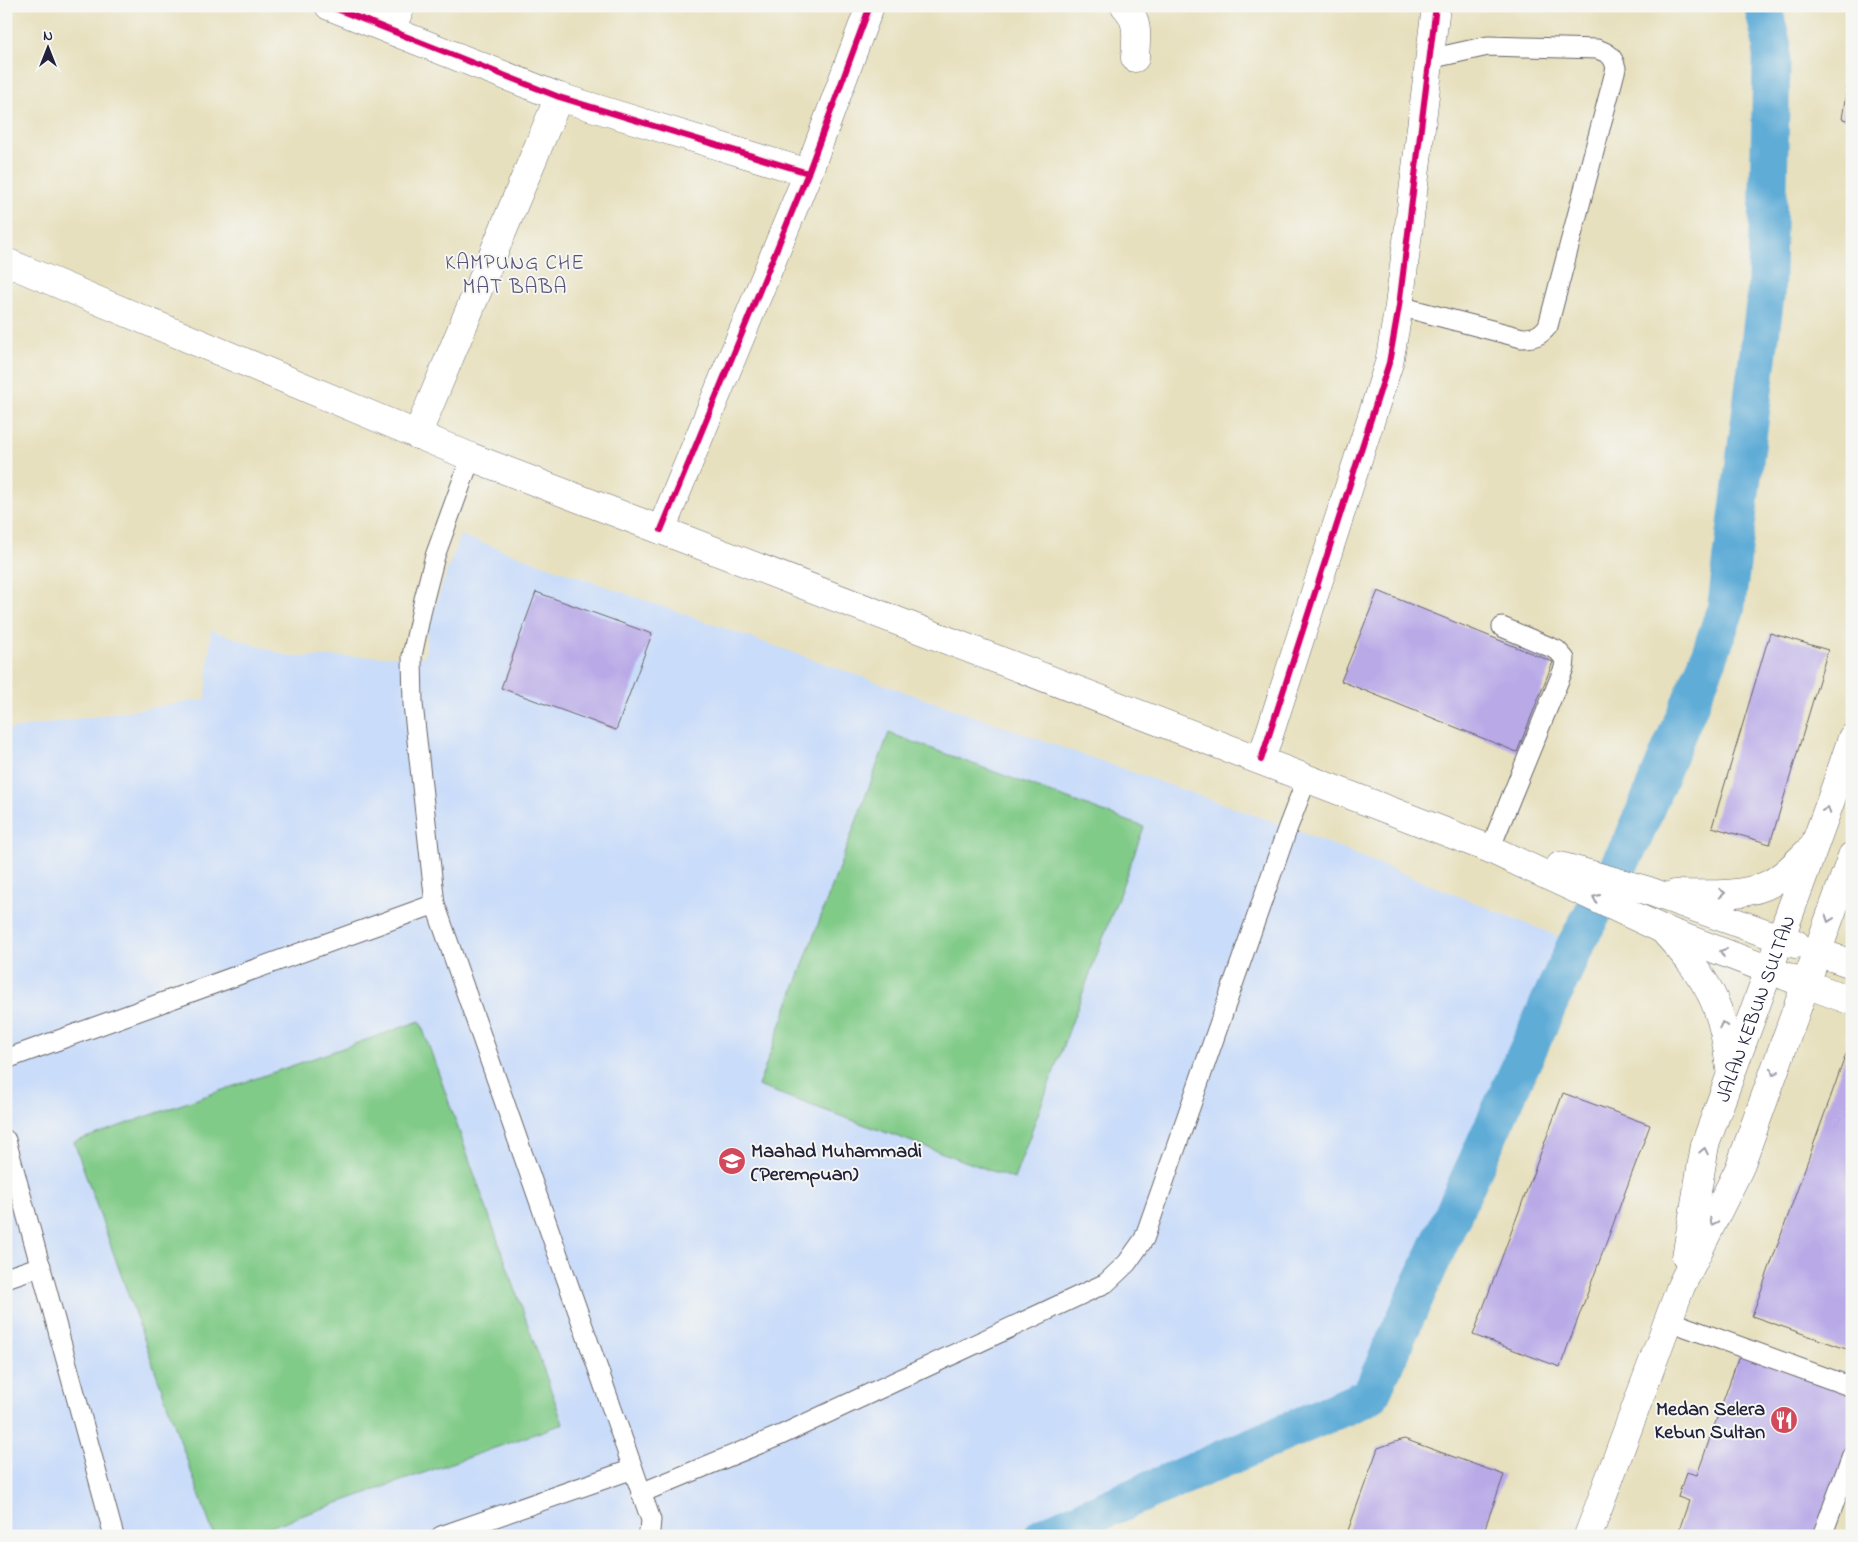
<svg xmlns="http://www.w3.org/2000/svg" width="1858" height="1542" viewBox="0 0 1858 1542" font-family="'Indie Flower',sans-serif">
	<style>
		.built { fill: #c9dcf9 }
		.green { fill: #81cb88; stroke: #527662 }
		.lines { fill: none; stroke-linecap: round; stroke-linejoin: round }
		.canal { stroke: #5eacd7; stroke-width: 38 }
		.building { fill: #b9aae7 }
		.service-casing { stroke: #676469; stroke-width: 21 }
		.minor-casing { stroke: #676469; stroke-width: 29 }
		.tertiary-casing { stroke: #676469; stroke-width: 29 }
		.secondary-casing { stroke: #676469; stroke-width: 29 }
		.service { stroke: #fff; stroke-width: 19 }
		.minor { stroke: #fff; stroke-width: 28 }
		.tertiary { stroke: #fff; stroke-width: 28 }
		.secondary { stroke: #fff; stroke-width: 28 }
		.cycleway-casing { stroke: #f6f6f2; stroke-width: 9 }
		.cycleway { stroke: #d6006c; stroke-width: 6 }
		.oneway { stroke: #9c9ca7 }
		.labels { text-anchor: middle; stroke-width: 4; stroke-linejoin: round; paint-order: stroke }
		.street-label { font-size: 20px; fill: #22223b; stroke: #f6f6f2 }
		.poi-label { font-size: 20px; font-weight: bold; fill: #22223b; stroke: #f6f6f2; text-anchor: start }
		.neighbourhood-label { font-size: 21px; letter-spacing: 1px; fill: #575277; stroke: #f6f6f2 }
	</style>
	<rect width="100%" height="100%" fill="#f6f6f2"/>
	<filter id="ink" filterUnits="userSpaceOnUse"><feTurbulence type="fractalNoise" baseFrequency=".02" numOctaves="2"/><feDisplacementMap in="SourceGraphic" scale="10" xChannelSelector="R" yChannelSelector="G"/><feConvolveMatrix kernelMatrix="1 2 1 2 8 2 1 2 1" color-interpolation-filters="sRGB"/></filter>
	<filter id="wash" filterUnits="userSpaceOnUse"><feTurbulence type="fractalNoise" baseFrequency=".0096" numOctaves="4" result="noise"/><feDisplacementMap in="SourceGraphic" scale="20" xChannelSelector="R" yChannelSelector="G"/><feGaussianBlur stdDeviation="1.12" result="paint"/><feColorMatrix in="noise" values="0 0 0 0 0 0 0 0 0 0 0 0 0 0 0 0 0 1.4 0 .05"/><feComposite in="paint" operator="in"/></filter>
	<g filter="url(#wash)">
		<rect width="100%" height="100%" fill="#e7e0be"/>
		<!-- built -->
		<path class="built" d="M460,535l828,292 272,110 -204,448 -356,151h-994v-806l200,-31 5,-69 80,27 134,-1 3,-30z"/>
		<!-- green -->
		<g class="green">
			<path d="M889,733l255,94 -130,352 -256,-93z"/>
			<path d="M420,1021l143,403 -319,112h-30l-140,-394z"/>
		</g>
		<g class="lines">
			<!-- canal -->
			<path class="canal" d="M1043,1536l327,-140 206,-452 57,-105 75,-179 18,-52 40,-316 6,-247 -9,-39"/>
		</g>
		<g id="blocks">
			<!-- building -->
			<g class="building">
				<path d="M1851,62h1v59l-10,-2z"/>
				<path d="M1378,591l175,71 -36,90 -176,-71z"/>
				<path d="M536,592l116,42 -36,96 -115,-42z"/>
				<path d="M1770,633l58,17 -58,194 -58,-17z"/>
				<path d="M1852,1052v299l-100,-35 94,-262z"/>
				<path d="M1563,1093l87,32 -90,242 -87,-32z"/>
				<path d="M1740,1353l112,38v57l-39,88h-136l12,-35 -11,-4 8,-25 11,3z"/>
				<path d="M1404,1439l100,36 -22,61h-136l32,-88z"/>
			</g>
		</g>
	</g>
	<g filter="url(#ink)">
		<use href="#blocks" fill-opacity="0" stroke="#676469" stroke-width="1"/>
		<g class="lines">
			<!-- service casing -->
			<g class="service-casing">
				<g id="service">
					<path d="M1399,306l123,32c12,0 18,-2 26,-12l68,-258c-3,-12 -7,-15 -19,-19l-109,-3 -59,13"/>
					<path d="M1490,849l74,-181 1,-9 -8,-9 -55,-23"/>
					<path d="M435,904l216,616 -1,11 -4,5"/>
					<path d="M6,1059l429,-155 -22,-200 -1,-48 12,-57 11,-43 36,-99"/>
					<path d="M6,1140l108,396"/>
					<path d="M6,1278l35,-12"/>
					<path d="M1669,1321l183,66"/>
					<path d="M641,1493l140,-58 325,-152 21,-20 17,-24 144,-412 19,-49"/>
					<path d="M441,1536l192,-67"/>
					<path d="M1822,1536l30,-81"/>
				</g>
			</g>
			<!-- minor casing -->
			<g class="minor-casing">
				<g id="minor">
					<path d="M329,6l230,91 249,76"/>
					<path d="M1125,6c15,15 11,33 10,52"/>
					<path d="M391,30l10,-24"/>
					<path d="M417,435l142,-338"/>
					<path d="M661,530l147,-357 62,-167"/>
					<path d="M1261,760l128,-397 10,-57 37,-300"/>
				</g>
			</g>
			<!-- tertiary casing -->
			<g class="tertiary-casing">
				<g id="tertiary">
					<path d="M1817,952l35,12"/>
					<path d="M1806,984l46,17"/>
				</g>
			</g>
			<!-- secondary casing -->
			<g class="secondary-casing">
				<g id="secondary">
					<path d="M6,262l465,195 1019,392 172,80 144,55"/>
					<path d="M1560,866l86,24 150,54"/>
					<path d="M1675,894c29,0 63,3 90,-8 17,-7 32,-24 46,-37"/>
					<path d="M1664,931c44,49 59,72 66,138"/>
					<path id="s1" d="M1686,1257l19,-112 126,-345 21,-62"/>
					<path d="M1588,1536l93,-250 58,-117 113,-313"/>
				</g>
			</g>
			<!-- service -->
			<use href="#service" class="service"/>
			<!-- minor -->
			<use href="#minor" class="minor"/>
			<!-- tertiary -->
			<use href="#tertiary" class="tertiary"/>
			<!-- secondary -->
			<use href="#secondary" class="secondary"/>
			<!-- cycleway casing -->
			<g class="cycleway-casing">
				<g id="cycleway">
					<path d="M329,6l230,91 249,76"/>
					<path d="M661,530l147,-357 62,-167"/>
					<path d="M1261,760l128,-397 10,-57 37,-300"/>
				</g>
			</g>
			<!-- cycleway -->
			<use href="#cycleway" class="cycleway"/>
		</g>
		<!-- one-way arrows -->
		<defs><path id="oneway-chevron" d="M-2-3.5L2.5 0L-2 3.5" fill="none" stroke-width="1.6" stroke-linecap="round" stroke-linejoin="round" transform="scale(1.25)"/></defs>
		<g class="oneway">
			<use href="#oneway-chevron" transform="translate(1827 810) rotate(-70)"/>
			<use href="#oneway-chevron" transform="translate(1722 893) rotate(-3)"/>
			<use href="#oneway-chevron" transform="translate(1596 898) rotate(-155)"/>
			<use href="#oneway-chevron" transform="translate(1829 919) rotate(110)"/>
			<use href="#oneway-chevron" transform="translate(1723 952) rotate(-159)"/>
			<use href="#oneway-chevron" transform="translate(1723 1025) rotate(-103)"/>
			<use href="#oneway-chevron" transform="translate(1774 1072) rotate(110)"/>
			<use href="#oneway-chevron" transform="translate(1704 1151) rotate(-79)"/>
			<use href="#oneway-chevron" transform="translate(1713 1222) rotate(116)"/>
		</g>
	</g>
	<!-- icons -->
	<defs>
		<g id="school-disc" transform="scale(1.4375)"><circle r="9.5" fill="#d1495b" stroke="#f6f6f2"/><path d="M0-5L7-2L0 1L-7-2ZM-4 1L0 2.5L4 1V4Q0 6-4 4Z" fill="#fff"/></g>
		<g id="restaurant-disc" transform="scale(1.4375)"><circle r="9.5" fill="#d1495b" stroke="#f6f6f2"/><path d="M-5-6h1v4h1v-4h1v4h1v-4h1v5L-1.5 .5V6h-2V.5L-5-1ZM5-6V6H3V1.5H1.5Q1.5-4 5-6Z" fill="#fff"/></g>
	</defs>
	<g fill-rule="evenodd">
		<use href="#school-disc" x="732" y="1161"/>
		<use href="#restaurant-disc" x="1784" y="1420"/>
	</g>
	<g class="labels">
		<!-- street labels -->
		<g class="street-label">
			<text dy="7" stroke="none"><textPath href="#s1" startOffset="259">JALAN KEBUN SULTAN</textPath></text>
		</g>
		<!-- poi labels -->
		<g class="poi-label">
			<text x="751" y="1157">Maahad Muhammadi<tspan x="751" dy="23">(Perempuan)</tspan></text>
			<text x="1765" y="1415" text-anchor="end">Medan Selera<tspan x="1765" dy="23">Kebun Sultan</tspan></text>
		</g>
		<!-- neighbourhood labels -->
		<g class="neighbourhood-label">
			<text x="515" y="269">KAMPUNG CHE<tspan x="515" dy="24">MAT BABA</tspan></text>
		</g>
	</g>
	<!-- margin -->
	<rect width="1858" height="1542" fill="none" stroke="#f6f6f2" stroke-width="25"/>
	<!-- north arrow -->
	<g transform="translate(48 48)" stroke="#f6f6f2" stroke-width="4" paint-order="stroke">
	<path d="M0-4L9 19L0 12L-9 19Z" fill="#22223b"/>
	<text y="-8" font-size="14" font-weight="bold" text-anchor="middle" fill="#22223b">N</text>
	</g>
</svg>
